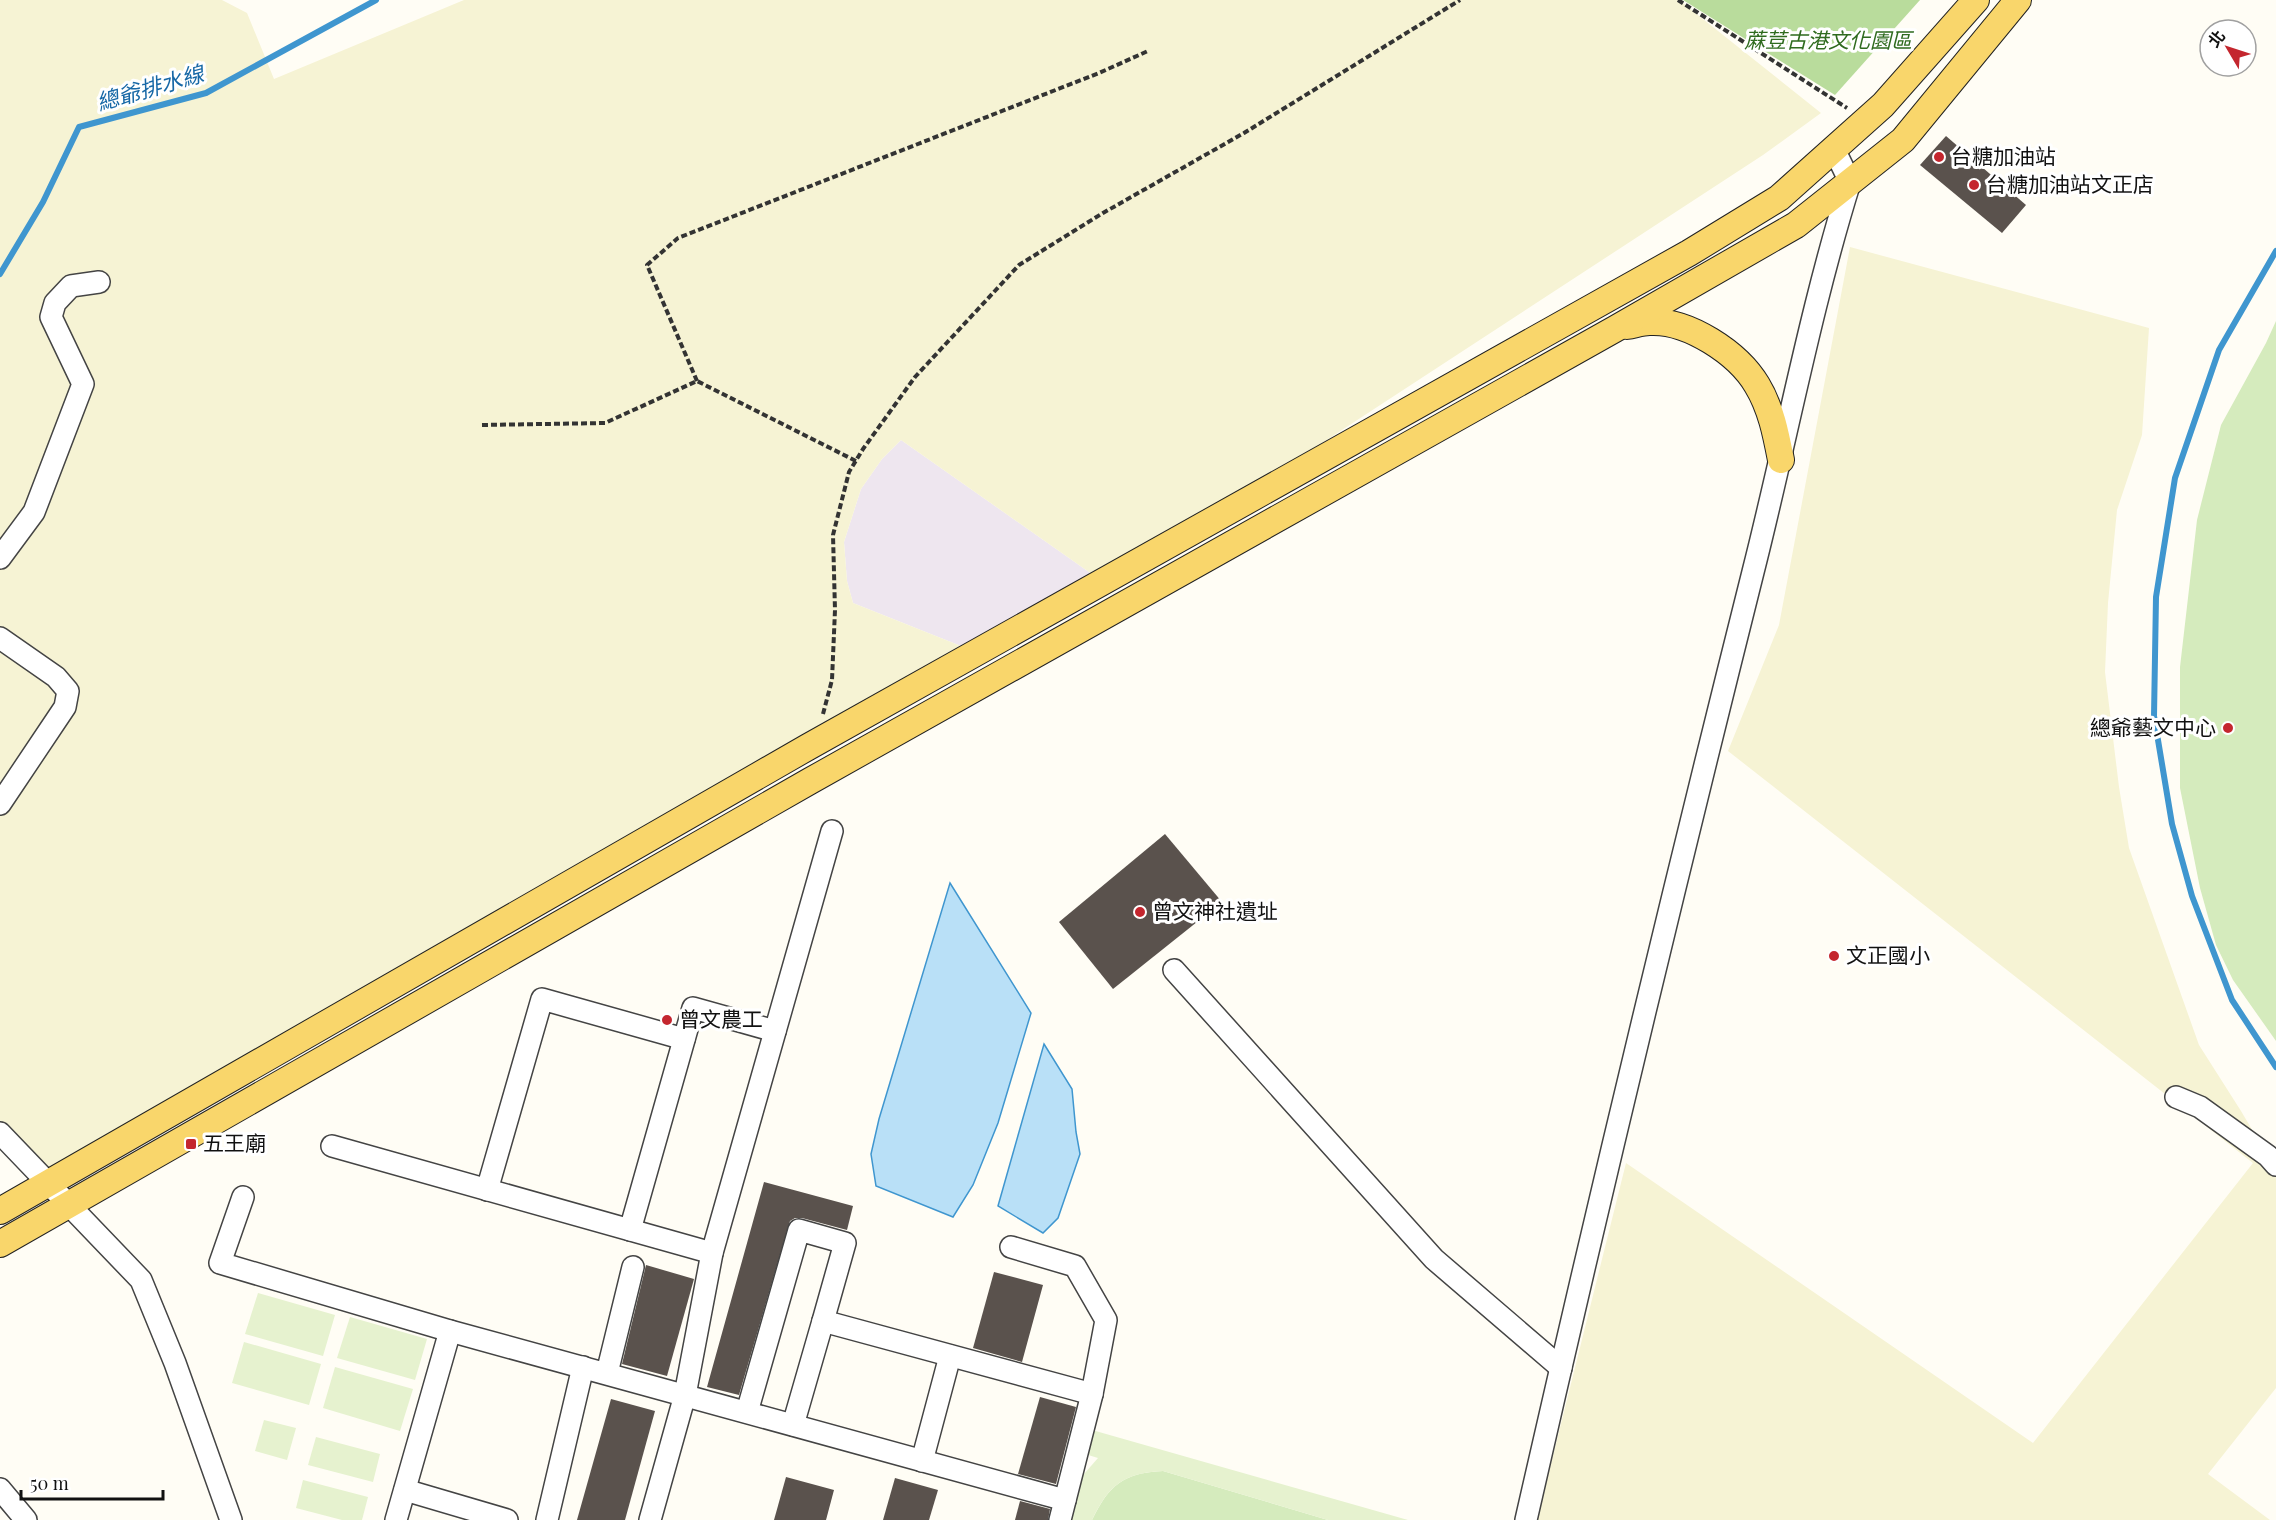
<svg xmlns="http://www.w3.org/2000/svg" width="2276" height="1520" viewBox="0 0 2276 1520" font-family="'Playfair Display','Noto Sans TC',serif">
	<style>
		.industrial { fill: #eee6ef }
		.farmland { fill: #f6f3d4 }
		.green { fill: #d5ebbd }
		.forest { fill: #b9dc9c }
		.pitch { fill: #e6f2cf }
		.water { fill: #b9e0f7; stroke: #3f96cf; stroke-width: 1.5 }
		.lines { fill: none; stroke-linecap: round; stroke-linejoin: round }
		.stream { stroke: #3f96cf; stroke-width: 6 }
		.building { fill: #5a524d }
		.minor-casing { stroke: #444; stroke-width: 24 }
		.major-casing { stroke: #222; stroke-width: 28 }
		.path { stroke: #333; stroke-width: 4; stroke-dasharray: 6 3; stroke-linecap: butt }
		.minor { stroke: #fff; stroke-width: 21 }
		.major { stroke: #f9d66b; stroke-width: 26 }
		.poi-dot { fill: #c4262e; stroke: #fff; stroke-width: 2 }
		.labels { text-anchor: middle; stroke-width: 6; stroke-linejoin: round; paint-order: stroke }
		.park-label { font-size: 21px; font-style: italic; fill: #2f6b1f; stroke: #fff }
		.poi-label { font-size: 21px; fill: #111; stroke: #fff; text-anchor: start }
		.water-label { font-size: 22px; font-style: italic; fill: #1768a6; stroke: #fff }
	</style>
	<rect width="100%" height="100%" fill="#fffdf5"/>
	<!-- industrial -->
	<path class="industrial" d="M901,440l205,144 -125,70 -128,-51 -6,-22 -3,-39 17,-53 21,-30z"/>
	<!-- farmland -->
	<g class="farmland">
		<path d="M0,0h222l25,13 27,66 190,-79h1215l142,113 -58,42 -657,429 -205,-144 -19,19 -21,30 -17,53 3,39 6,22 128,51 -938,526 -43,-46z"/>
		<path d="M1850,247l299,81 -7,107 -25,75 -9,93 -3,69 14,115 10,61 70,197 42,66 35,59v218l-68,86 62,46h-733l89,-357 407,280 220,-280 -525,-412 51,-126z"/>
	</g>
	<!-- green -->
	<g class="green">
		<path d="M2276,321v720l-43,-61 -17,-35 -16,-57 -20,-100v-121l17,-147 24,-95 45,-82z"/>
		<path d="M1163,1471l165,49h-236c17,-35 31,-47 71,-49z"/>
	</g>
	<!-- forest -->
	<path class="forest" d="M1683,0h237l-85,95z"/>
	<!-- pitch -->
	<g class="pitch">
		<path d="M258,1293l77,22 -12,41 -78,-22z"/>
		<path d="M350,1317l77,22 -12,41 -78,-22z"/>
		<path d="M244,1342l77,22 -12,41 -77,-22z"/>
		<path d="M335,1367l78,22 -13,42 -77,-23z"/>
		<path d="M264,1420l32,8 -9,32 -32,-9z"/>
		<path d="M1078,1426l330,94h-80l-165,-49c-40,2 -54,14 -71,49h-33l11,-30 28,-32 -26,-8z"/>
		<path d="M316,1437l64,17 -7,28 -65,-17z"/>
		<path d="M303,1480l65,17 -6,23h-20l-46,-12z"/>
	</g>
	<!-- water -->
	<g class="water">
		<path d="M950,883l81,130 -33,110 -25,62 -20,32 -77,-31 -5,-32 8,-35z"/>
		<path d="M1044,1044l28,45 4,43 4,22 -22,64 -15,15 -45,-27z"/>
	</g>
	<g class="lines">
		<!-- stream -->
		<g class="stream">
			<path d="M2276,251l-57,99 -44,128 -19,119 -2,119 18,108 20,72 40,104 44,67"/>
			<path d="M0,274l43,-72 36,-75 127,-34 170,-93"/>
		</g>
	</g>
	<!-- building -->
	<g class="building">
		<path d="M1946,136l80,69 -24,28 -82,-68z"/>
		<path d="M1165,834l57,68 -109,87 -54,-67z"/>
		<path d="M764,1182l89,24 -6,24 -45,-12h-7l-5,3 -51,174 -32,-8z"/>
		<path d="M646,1265l48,14 -27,97 -45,-12z"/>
		<path d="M994,1272l49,13 -21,77 -49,-14z"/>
		<path d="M1040,1397l36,10 -20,77 -38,-10z"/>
		<path d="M611,1399l44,12 -30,109h-48z"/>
		<path d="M786,1477l48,13 -8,30h-52z"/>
		<path d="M895,1478l43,12 -9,30h-46z"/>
		<path d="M1020,1501l30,8 -2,11h-33z"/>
	</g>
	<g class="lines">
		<!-- minor casing -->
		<g class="minor-casing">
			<g id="minor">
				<path d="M0,558l34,-46 49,-128 -32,-67 4,-14 16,-17 28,-4"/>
				<path d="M0,638l56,39 12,14 -3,16 -65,97"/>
				<path d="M1174,970l260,289 127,109"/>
				<path d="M2176,1097l24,10 68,49 8,9"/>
				<path d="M0,1133l141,147 34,83 56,157"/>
				<path d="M332,1146l380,107"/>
				<path d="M487,1190l55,-191 142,40"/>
				<path d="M243,1197l-23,66 230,68 615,169"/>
				<path d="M630,1230l63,-222 82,23"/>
				<path d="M1011,1247l64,19 31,54 -14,74 -32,126"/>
				<path d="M607,1373l26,-106"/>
				<path d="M747,1412l52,-182 46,13 -22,78 269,73"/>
				<path d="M793,1425l30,-104"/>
				<path d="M922,1461l28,-105"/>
				<path d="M0,1489l26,31"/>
				<path d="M405,1490l102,30"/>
				<path d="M396,1520l54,-189"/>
				<path d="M547,1520l36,-153"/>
				<path d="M650,1520l35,-125 27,-142 120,-422"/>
				<path d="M1526,1520c72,-317 148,-633 227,-948 33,-130 57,-262 97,-390l-16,-33"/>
			</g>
		</g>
		<!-- major casing -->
		<g class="major-casing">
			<g id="major">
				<path d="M1627,326c7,-1 15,-4 23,-4 38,-2 88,31 107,63 14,23 19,49 24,75"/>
				<path d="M0,1211l808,-464 881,-494 90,-55 104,-93 93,-105"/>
				<path d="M0,1244l810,-463 805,-452 181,-104 107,-85 115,-140"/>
			</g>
		</g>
		<!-- path -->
		<g class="path">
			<path d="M1678,0l169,108"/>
			<path d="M697,381l-50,-116 31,-27 421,-165 49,-22"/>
			<path d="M482,425l123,-2 92,-42 159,80"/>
			<path d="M823,714l9,-34 3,-70 -2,-75 16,-63 14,-23 52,-72 104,-112 84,-52 141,-80 216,-133"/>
		</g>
		<!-- minor -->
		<use href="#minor" class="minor"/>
		<!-- major -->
		<use href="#major" class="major"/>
	</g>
	<!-- markers -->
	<g class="poi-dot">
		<circle cx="1939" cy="157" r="6"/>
		<circle cx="1974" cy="185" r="6"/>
		<circle cx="2228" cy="728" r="6"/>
		<circle cx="1140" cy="912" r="6"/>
		<circle cx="1834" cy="956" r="6"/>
		<circle cx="667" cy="1020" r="6"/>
		<rect x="185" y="1138" width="12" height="12" rx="3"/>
	</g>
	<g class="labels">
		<!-- park labels -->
		<g class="park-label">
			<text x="1828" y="48">蔴荳古港文化園區</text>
		</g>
		<!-- poi labels -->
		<g class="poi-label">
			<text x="1951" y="164">台糖加油站</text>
			<text x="1986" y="192">台糖加油站文正店</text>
			<text x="2216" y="735" text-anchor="end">總爺藝文中心</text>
			<text x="1152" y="919">曾文神社遺址</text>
			<text x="1846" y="963">文正國小</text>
			<text x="679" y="1027">曾文農工</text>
			<text x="203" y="1151">五王廟</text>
		</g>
		<!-- water labels -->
		<g class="water-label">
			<text transform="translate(150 88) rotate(-16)" y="8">總爺排水線</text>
		</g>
	</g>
	<!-- north arrow -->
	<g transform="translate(2228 48) rotate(309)"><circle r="28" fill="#ffffff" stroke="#a0a0a0" stroke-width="1.5"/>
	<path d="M0-4.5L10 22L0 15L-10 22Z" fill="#c4262e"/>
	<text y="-9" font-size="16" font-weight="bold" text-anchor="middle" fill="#111111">北</text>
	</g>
	<!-- scale -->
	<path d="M21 1490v9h142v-9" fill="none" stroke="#111111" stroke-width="3"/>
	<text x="30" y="1490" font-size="18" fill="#111111" stroke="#ffffff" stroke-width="4.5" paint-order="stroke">50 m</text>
</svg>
